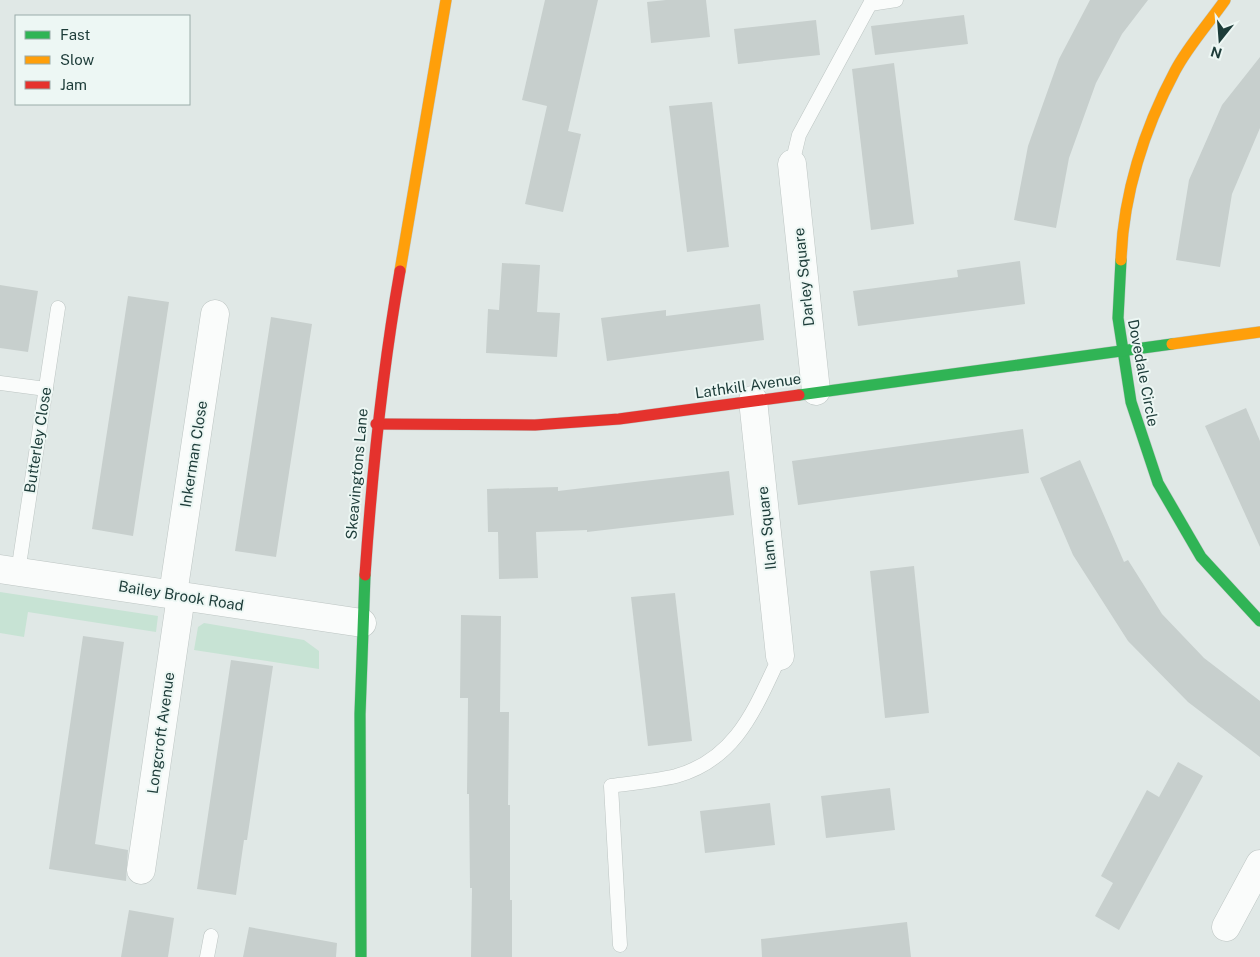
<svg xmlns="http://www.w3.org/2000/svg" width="1260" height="957" viewBox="0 0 1260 957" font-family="'Public Sans',sans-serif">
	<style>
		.green { fill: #c7e3d4 }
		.building { fill: #c7cfcd }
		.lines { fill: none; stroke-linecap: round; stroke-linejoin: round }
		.lane-casing { stroke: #bdc5c3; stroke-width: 15 }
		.street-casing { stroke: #bdc5c3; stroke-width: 29 }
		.fast-casing { stroke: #bcc6c3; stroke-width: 12 }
		.slow-casing { stroke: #bcc6c3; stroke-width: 12 }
		.jam-casing { stroke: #bcc6c3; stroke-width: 12 }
		.lane { stroke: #fafcfb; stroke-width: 14 }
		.street { stroke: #fafcfb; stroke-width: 28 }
		.fast { stroke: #30b455; stroke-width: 11 }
		.slow { stroke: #ff9f0a; stroke-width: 11 }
		.jam { stroke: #e5322d; stroke-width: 11 }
		.labels { text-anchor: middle; stroke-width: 4; stroke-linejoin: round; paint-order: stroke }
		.street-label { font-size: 15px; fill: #1d3c39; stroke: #edf7f4 }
	</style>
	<rect width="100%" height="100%" fill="#e0e8e6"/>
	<!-- green -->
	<g class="green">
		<path d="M0,592l158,24 -2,16 -128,-20 -4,25 -24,-4z"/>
		<path d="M204,623l100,17 15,11v18l-125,-19 4,-23z"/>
	</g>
	<!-- building -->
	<g class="building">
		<path d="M545,0h53l-30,131 13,3 -18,78 -38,-8 22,-98 -25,-6z"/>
		<path d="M666,0h40l4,37 -59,6 -4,-41z"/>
		<path d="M1090,0h58l-26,34 -26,49 -27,75 -13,70 -42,-8 14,-74 31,-87z"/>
		<path d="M964,15l4,29 -93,11 -4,-29z"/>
		<path d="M816,20l4,35 -82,9 -4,-35z"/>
		<path d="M1260,57v71l-28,66 -12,73 -44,-7 13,-80 33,-75z"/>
		<path d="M894,63l20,161 -43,6 -19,-161z"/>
		<path d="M712,102l17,145 -42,5 -18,-146z"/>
		<path d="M1020,261l5,43 -167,22 -5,-35 105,-14 -1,-7z"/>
		<path d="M502,263l38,2 -3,47 23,1 -3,44 -71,-4 2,-44 11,1z"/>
		<path d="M0,285l38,6 -10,61 -28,-4z"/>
		<path d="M128,296l41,6 -36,234 -41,-7z"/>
		<path d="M760,304l4,36 -157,21 -6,-43 65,-8v6z"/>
		<path d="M271,317l41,7 -36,233 -41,-6z"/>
		<path d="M1246,408l14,33v106l-55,-121z"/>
		<path d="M1023,429l6,44 -231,32 -6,-44z"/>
		<path d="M1080,460l44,102 4,-2 34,54 42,44 56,43v56l-72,-55 -60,-61 -55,-86 -33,-77z"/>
		<path d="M729,471l5,44 -147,17v-2l-51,2 2,46 -39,1 -1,-47h-10l-1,-43 71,-2v4z"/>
		<path d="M914,566l15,147 -44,5 -15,-147z"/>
		<path d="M675,593l17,148 -44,5 -17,-149z"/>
		<path d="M461,615l40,1 -1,96h9l-1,93h2v95h2v57h-41l1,-69h-2l-1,-94h-2l1,-96h-8z"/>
		<path d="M83,636l41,6 -29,202 33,6 -2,31 -77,-12z"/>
		<path d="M231,660l42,6 -26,174h-3l-8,55 -39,-6z"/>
		<path d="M1178,762l25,14 -84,154 -24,-14 18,-33 -12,-7 46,-86 12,7z"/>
		<path d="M890,788l5,42 -69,8 -5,-42z"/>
		<path d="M770,803l5,42 -70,8 -5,-42z"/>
		<path d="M129,910l45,8 -6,39h-47z"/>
		<path d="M907,922l4,35h-149l-1,-18z"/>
		<path d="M249,927l88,16 -1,14h-93z"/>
	</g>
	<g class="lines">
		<!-- lane casing -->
		<g class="lane-casing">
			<g id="lane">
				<path d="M792,164l7,-29 71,-131 26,-4"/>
				<path d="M0,383l46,6"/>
				<path d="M18,572l40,-264"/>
				<path d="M620,945l-9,-159c21,-3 44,-5 65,-10 61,-17 79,-68 104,-120"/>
				<path d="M207,957l4,-21"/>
			</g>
		</g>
		<!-- street casing -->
		<g class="street-casing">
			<g id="street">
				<path d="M792,164l24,227"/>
				<path d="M753,400l27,256"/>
				<path d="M0,569l362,54"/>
				<path d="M173,594l42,-280"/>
				<path d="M141,870l40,-274"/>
				<path d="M1226,927l34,-63"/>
			</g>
		</g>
		<!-- fast casing -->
		<g class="fast-casing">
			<g id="fast">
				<path d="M1121,260l-3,58 13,84 27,81 43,74 59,64"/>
				<path d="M799,395l373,-51"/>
				<path d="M361,957l-1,-243 5,-139"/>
			</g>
		</g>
		<!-- slow casing -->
		<g class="slow-casing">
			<g id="slow">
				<path d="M1121,260c2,-65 23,-131 54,-189 13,-25 34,-48 50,-71"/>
				<path d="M400,271l46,-271"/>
				<path d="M1172,344l88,-12"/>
			</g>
		</g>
		<!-- jam casing -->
		<g class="jam-casing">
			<g id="jam">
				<path d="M376,424l159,1 84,-6 180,-24"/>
				<path d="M365,575c7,-102 17,-203 35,-304"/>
			</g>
		</g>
		<!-- lane -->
		<use href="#lane" class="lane"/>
		<!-- street -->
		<use href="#street" class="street"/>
		<!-- fast -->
		<use href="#fast" class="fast"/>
		<!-- slow -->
		<use href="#slow" class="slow"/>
		<!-- jam -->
		<use href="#jam" class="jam"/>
	</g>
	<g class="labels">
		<!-- street labels -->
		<g class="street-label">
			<text transform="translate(804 277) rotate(-96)" y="5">Darley Square</text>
			<text transform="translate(1143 373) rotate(79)" y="5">Dovedale Circle</text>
			<text transform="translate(748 386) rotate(-8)" y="5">Lathkill Avenue</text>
			<text transform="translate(38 440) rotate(-81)" y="5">Butterley Close</text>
			<text transform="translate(194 454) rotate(-81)" y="5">Inkerman Close</text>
			<text transform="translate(357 474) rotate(-85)" y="5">Skeavingtons Lane</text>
			<text transform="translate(767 528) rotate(-96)" y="5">Ilam Square</text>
			<text transform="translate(181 596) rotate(9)" y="5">Bailey Brook Road</text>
			<text transform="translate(161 733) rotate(-82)" y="5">Longcroft Avenue</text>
		</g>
	</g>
	<!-- legend -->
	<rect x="15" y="15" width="175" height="90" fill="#edf7f4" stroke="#9aaca9"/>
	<rect x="25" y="31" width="25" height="8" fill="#30b455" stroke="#9aaca9"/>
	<text x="60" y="40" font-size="15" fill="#1d3c39">Fast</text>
	<rect x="25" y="56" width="25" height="8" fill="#ff9f0a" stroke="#9aaca9"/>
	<text x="60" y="65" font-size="15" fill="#1d3c39">Slow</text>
	<rect x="25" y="81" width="25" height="8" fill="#e5322d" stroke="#9aaca9"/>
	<text x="60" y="90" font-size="15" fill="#1d3c39">Jam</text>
	<!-- north arrow -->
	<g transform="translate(1220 40) rotate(197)" stroke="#edf7f4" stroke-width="4" paint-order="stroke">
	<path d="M0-4L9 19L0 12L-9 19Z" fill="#1d3c39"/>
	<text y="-8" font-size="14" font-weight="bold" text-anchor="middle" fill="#1d3c39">N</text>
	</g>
</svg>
